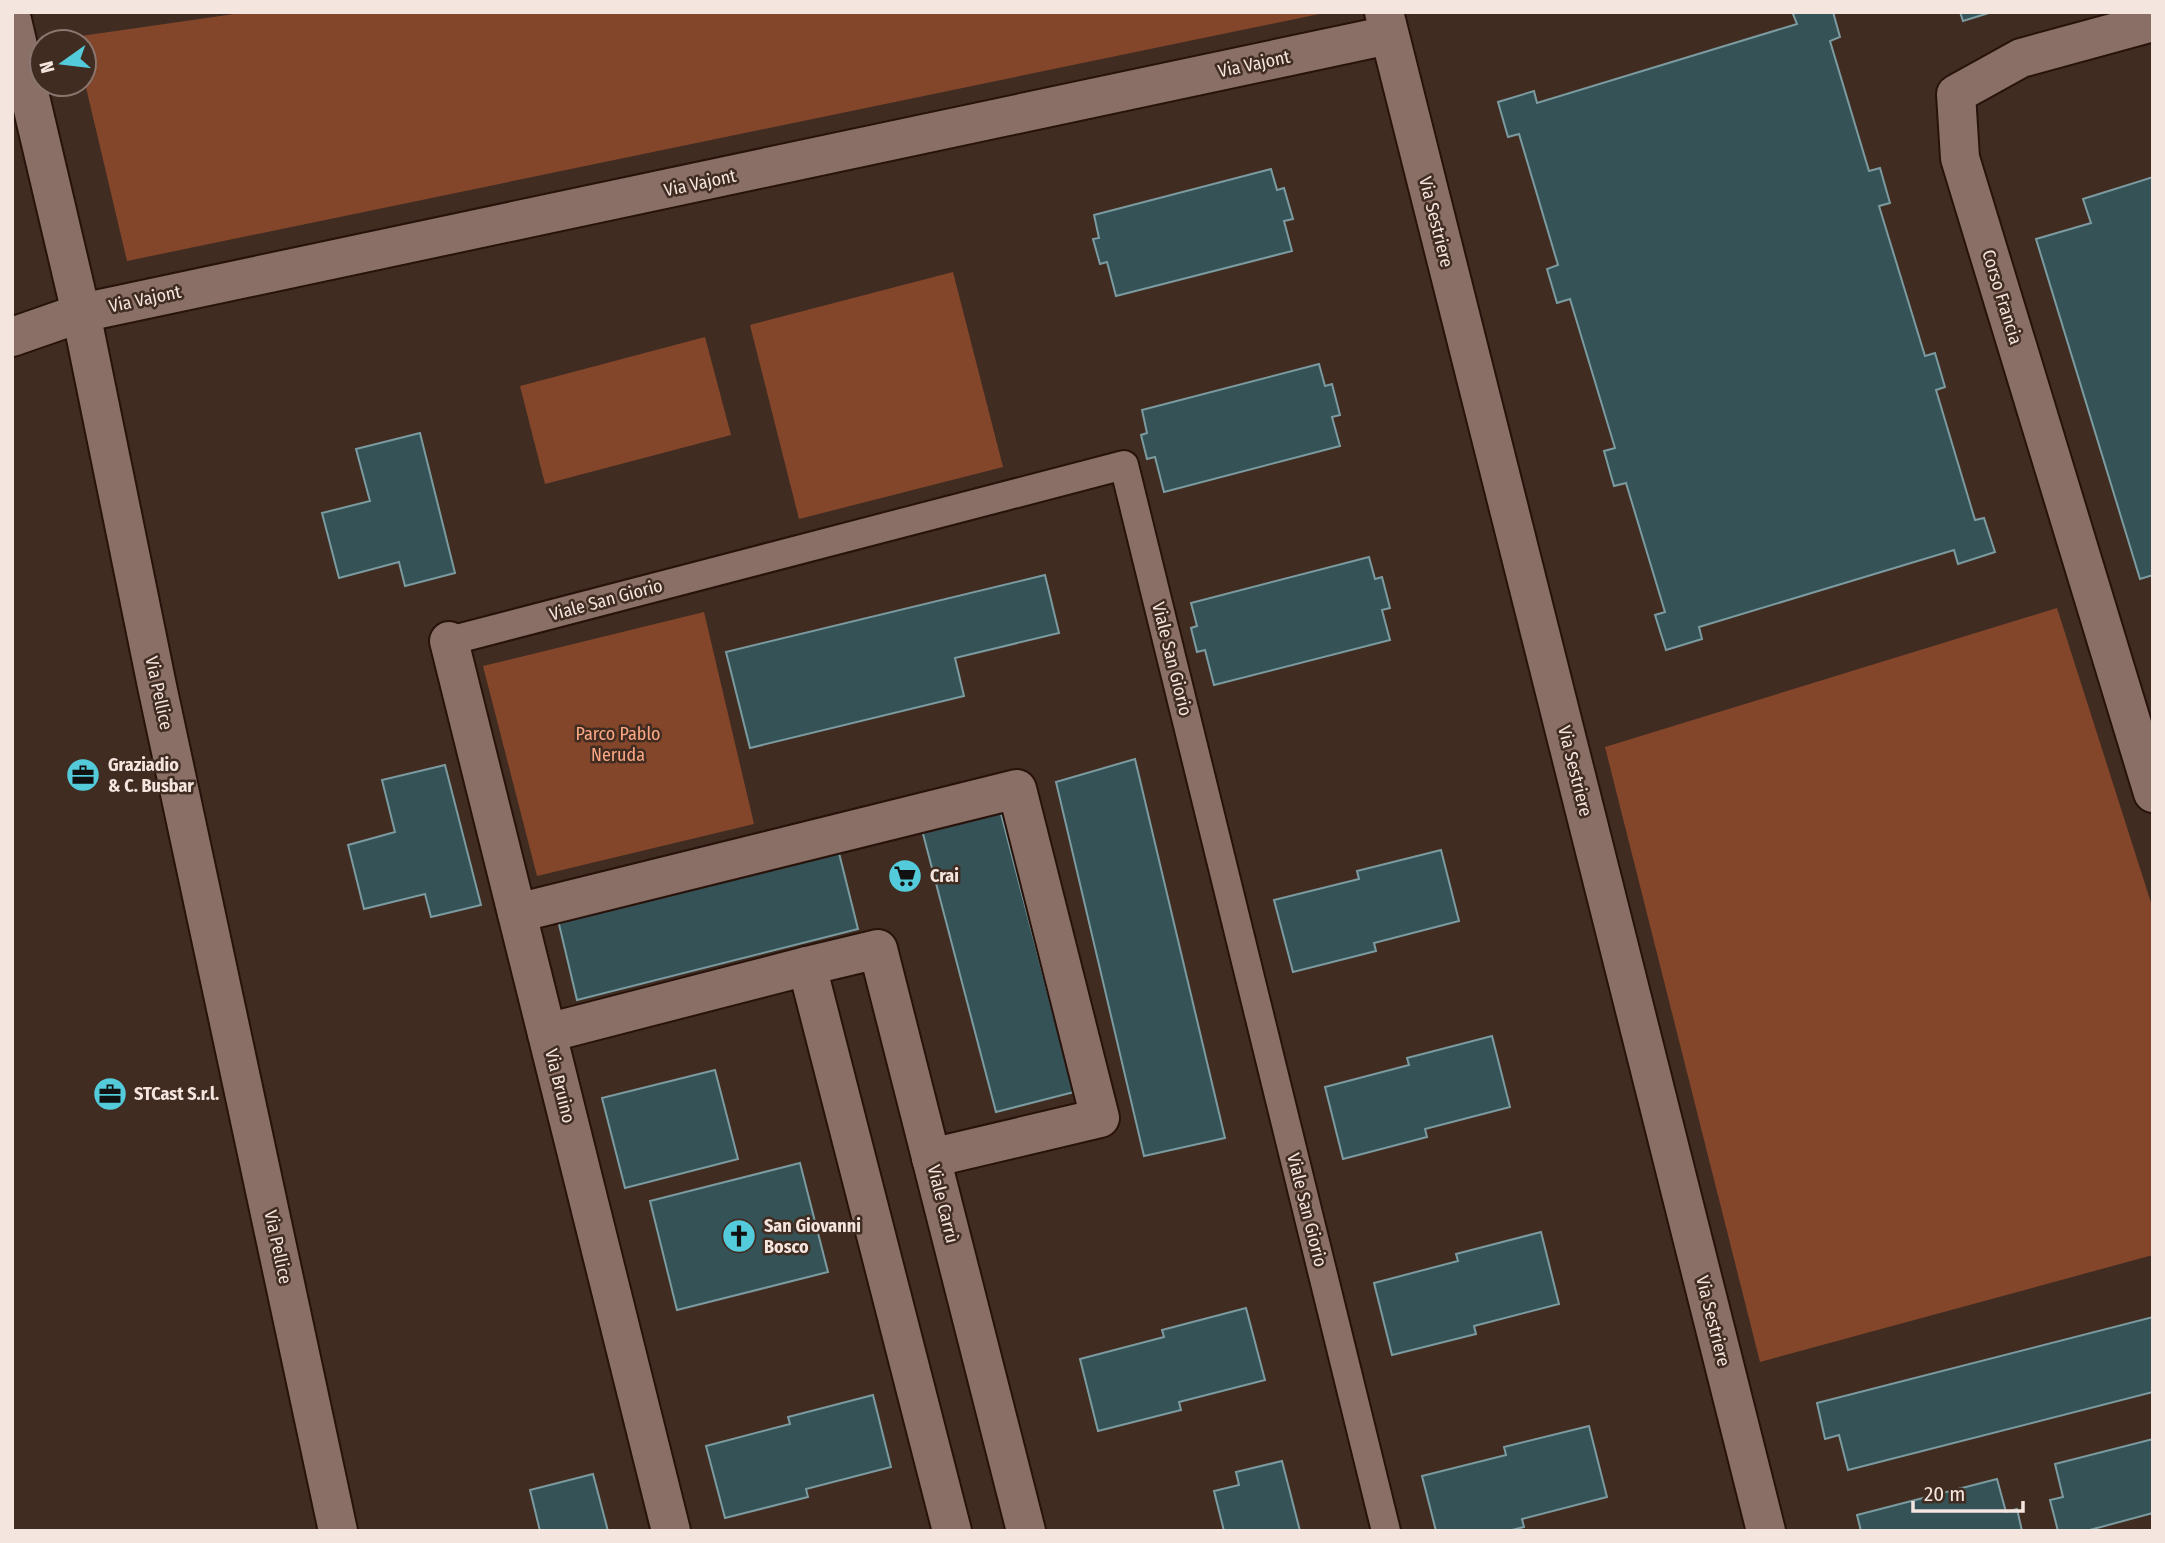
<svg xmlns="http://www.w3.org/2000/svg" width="2165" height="1543" viewBox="0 0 2165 1543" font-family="'Fira Sans Condensed',sans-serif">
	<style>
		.green { fill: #83462b }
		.building { fill: #355357; stroke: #7b9ba0; stroke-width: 2 }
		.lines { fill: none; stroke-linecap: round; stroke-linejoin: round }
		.pedestrian-casing { stroke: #27130b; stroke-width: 32 }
		.minor-casing { stroke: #27130b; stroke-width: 42 }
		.pedestrian { stroke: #896f65; stroke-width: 28 }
		.minor { stroke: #896f65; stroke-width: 38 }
		.labels { text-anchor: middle; stroke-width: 5; stroke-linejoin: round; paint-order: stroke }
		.street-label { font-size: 18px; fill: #f4e5df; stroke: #412c22 }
		.park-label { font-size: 18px; fill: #fca884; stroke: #412c22 }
		.poi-label { font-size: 18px; font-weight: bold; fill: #f4e5df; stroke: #412c22; text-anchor: start }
	</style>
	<rect width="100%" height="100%" fill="#412c22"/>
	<!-- green -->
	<g class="green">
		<path d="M248,12h1081l-1202,249 -43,-182v-37h-9l-1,-5z"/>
		<path d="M953,272l50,195 -204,52 -49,-194z"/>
		<path d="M705,337l26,98 -186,49 -25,-98z"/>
		<path d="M2057,608l96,301v346l-393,107 -155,-615z"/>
		<path d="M704,612l50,212 -217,52 -54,-210z"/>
	</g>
	<!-- building -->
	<g class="building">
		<path d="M1797,12h36l7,25 -10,4 39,130 11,-3 10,35 -11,3 46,150 10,-3 10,34 -9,3 39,130 9,-2 11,34 -37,12 -4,-14 -255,77 3,12 -36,11 -11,-35 10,-3 -39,-129 -12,3 -10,-35 11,-3 -45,-149 -13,4 -10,-34 11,-4 -39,-131 -11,3 -10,-35 36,-11 3,12 260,-79 -4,-10z"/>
		<path d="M1960,12h32l-29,9z"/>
		<path d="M1271,169l6,21 7,-2 9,31 -9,2 8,30 -176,45 -9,-34 -7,2 -7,-25 6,-1 -5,-23z"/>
		<path d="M2153,177v398l-13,4 -104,-340 55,-16 -8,-24z"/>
		<path d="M1319,364l6,22 7,-2 8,31 -8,2 8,29 -176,46 -9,-35 -8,2 -6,-24 6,-2 -5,-23z"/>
		<path d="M420,433l35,140 -50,13 -6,-24 -60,16 -17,-65 48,-12 -14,-52z"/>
		<path d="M1369,557l6,22 7,-2 8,31 -8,2 8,30 -176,45 -9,-35 -8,2 -6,-24 6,-2 -6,-23z"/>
		<path d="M1045,575l14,58 -104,25 9,38 -214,52 -24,-96z"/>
		<path d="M1135,759l90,379 -81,18 -88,-374z"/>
		<path d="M445,765l36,140 -50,12 -6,-23 -61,15 -16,-64 47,-13 -13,-52z"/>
		<path d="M1000,810l74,282 -78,20 -74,-282z"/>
		<path d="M838,849l20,80 -281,71 -19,-80z"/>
		<path d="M1441,850l18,71 -85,22 2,8 -83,21 -19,-72 85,-21 -2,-8z"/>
		<path d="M1492,1036l18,71 -85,22 2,8 -84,22 -18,-72 84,-22 -2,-7z"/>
		<path d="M715,1070l23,89 -113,29 -23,-90z"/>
		<path d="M800,1163l28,109 -151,38 -27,-109z"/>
		<path d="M1541,1232l18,72 -85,22 2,8 -84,21 -18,-72 84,-22 -2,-7z"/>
		<path d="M1246,1308l19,72 -86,22 2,8 -83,21 -18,-72 84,-22 -2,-7z"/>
		<path d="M2153,1317v75l-305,78 -9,-35 -14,4 -8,-36z"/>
		<path d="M873,1395l18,72 -85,22 2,8 -83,21 -19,-72 84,-22 -2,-7z"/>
		<path d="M1589,1426l18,71 -85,22 2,8 -16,4h-72l-14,-55 84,-21 -2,-8z"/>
		<path d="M2153,1439v74l-67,18h-28l-8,-31 13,-3 -8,-33z"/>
		<path d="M1282,1461l18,70h-76l-10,-40 25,-6 -3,-13z"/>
		<path d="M593,1474l15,57h-68l-10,-41z"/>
		<path d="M1997,1479l9,33 11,-3 5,22h-161l-4,-16z"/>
	</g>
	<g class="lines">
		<!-- pedestrian casing -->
		<g class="pedestrian-casing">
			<path id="pedestrian" d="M449,641l675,-176 262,1066"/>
		</g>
		<!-- minor casing -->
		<g class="minor-casing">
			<g id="minor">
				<path d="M1384,12l382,1519"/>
				<path d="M12,20l69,293 76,373 181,845"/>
				<path d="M2153,22l-132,36 -65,36 4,64 193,635"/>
				<path d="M12,337l69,-24 1308,-278"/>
				<path d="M449,641l222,890"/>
				<path d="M517,913l500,-124 83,329 -169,40"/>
				<path d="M547,1033l260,-67"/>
				<path d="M952,1531l-145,-565 71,-17 148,582"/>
			</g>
		</g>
		<!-- pedestrian -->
		<use href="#pedestrian" class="pedestrian"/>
		<!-- minor -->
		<use href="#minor" class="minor"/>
	</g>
	<!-- icons -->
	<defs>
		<g id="office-disc" transform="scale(1.75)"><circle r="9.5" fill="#53cbda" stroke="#412c22"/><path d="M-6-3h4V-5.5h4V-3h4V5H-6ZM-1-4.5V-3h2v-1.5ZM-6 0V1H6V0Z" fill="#111"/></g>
		<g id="supermarket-disc" transform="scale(1.75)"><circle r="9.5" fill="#53cbda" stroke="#412c22"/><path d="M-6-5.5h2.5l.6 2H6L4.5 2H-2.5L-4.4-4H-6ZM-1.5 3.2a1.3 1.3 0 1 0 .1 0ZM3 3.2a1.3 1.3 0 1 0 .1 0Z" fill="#111"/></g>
		<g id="church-disc" transform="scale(1.75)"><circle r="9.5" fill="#53cbda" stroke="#412c22"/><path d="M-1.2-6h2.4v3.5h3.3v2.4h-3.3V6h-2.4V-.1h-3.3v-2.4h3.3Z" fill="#111"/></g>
	</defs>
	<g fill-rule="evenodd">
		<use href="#office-disc" x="83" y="775"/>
		<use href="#supermarket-disc" x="905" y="876"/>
		<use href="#office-disc" x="110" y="1094"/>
		<use href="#church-disc" x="739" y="1236"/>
	</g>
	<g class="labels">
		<!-- street labels -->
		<g class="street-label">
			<text transform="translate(1254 64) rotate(-12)" y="6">Via Vajont</text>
			<text transform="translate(700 183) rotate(-12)" y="6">Via Vajont</text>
			<text transform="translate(1436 222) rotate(76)" y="6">Via Sestriere</text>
			<text transform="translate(2002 297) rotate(73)" y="6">Corso Francia</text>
			<text transform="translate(145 299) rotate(-12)" y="6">Via Vajont</text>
			<text transform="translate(606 600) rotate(-15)" y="6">Viale San Giorio</text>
			<text transform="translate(1172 659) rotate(76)" y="6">Viale San Giorio</text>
			<text transform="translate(159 693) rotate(78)" y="6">Via Pellice</text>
			<text transform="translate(1575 771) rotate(76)" y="6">Via Sestriere</text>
			<text transform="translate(560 1086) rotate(76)" y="6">Via Bruino</text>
			<text transform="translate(943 1204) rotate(76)" y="6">Viale Carrù</text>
			<text transform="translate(1307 1210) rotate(76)" y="6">Viale San Giorio</text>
			<text transform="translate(278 1247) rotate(78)" y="6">Via Pellice</text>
			<text transform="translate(1713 1321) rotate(76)" y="6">Via Sestriere</text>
		</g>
		<!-- park labels -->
		<g class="park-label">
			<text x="618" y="740">Parco Pablo<tspan x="618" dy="21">Neruda</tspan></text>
		</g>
		<!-- poi labels -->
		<g class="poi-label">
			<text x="108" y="771">Graziadio<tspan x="108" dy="21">&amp; C. Busbar</tspan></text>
			<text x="930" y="882">Crai</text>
			<text x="134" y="1100">STCast S.r.l.</text>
			<text x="764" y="1232">San Giovanni<tspan x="764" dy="21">Bosco</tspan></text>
		</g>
	</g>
	<!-- border -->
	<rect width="2165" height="1543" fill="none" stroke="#f4e5df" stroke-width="28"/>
	<!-- north arrow -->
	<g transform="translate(63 63) rotate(256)"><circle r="33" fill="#412c22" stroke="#89766e" stroke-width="2"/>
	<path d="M0-5L12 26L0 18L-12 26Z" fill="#53cbda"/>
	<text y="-10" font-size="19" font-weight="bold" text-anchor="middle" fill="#f4e5df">N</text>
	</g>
	<!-- scale -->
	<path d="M1913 1501v10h110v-10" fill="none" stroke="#f4e5df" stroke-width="3.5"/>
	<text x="1924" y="1501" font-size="21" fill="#f4e5df" stroke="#412c22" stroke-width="5" paint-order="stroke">20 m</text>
</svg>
